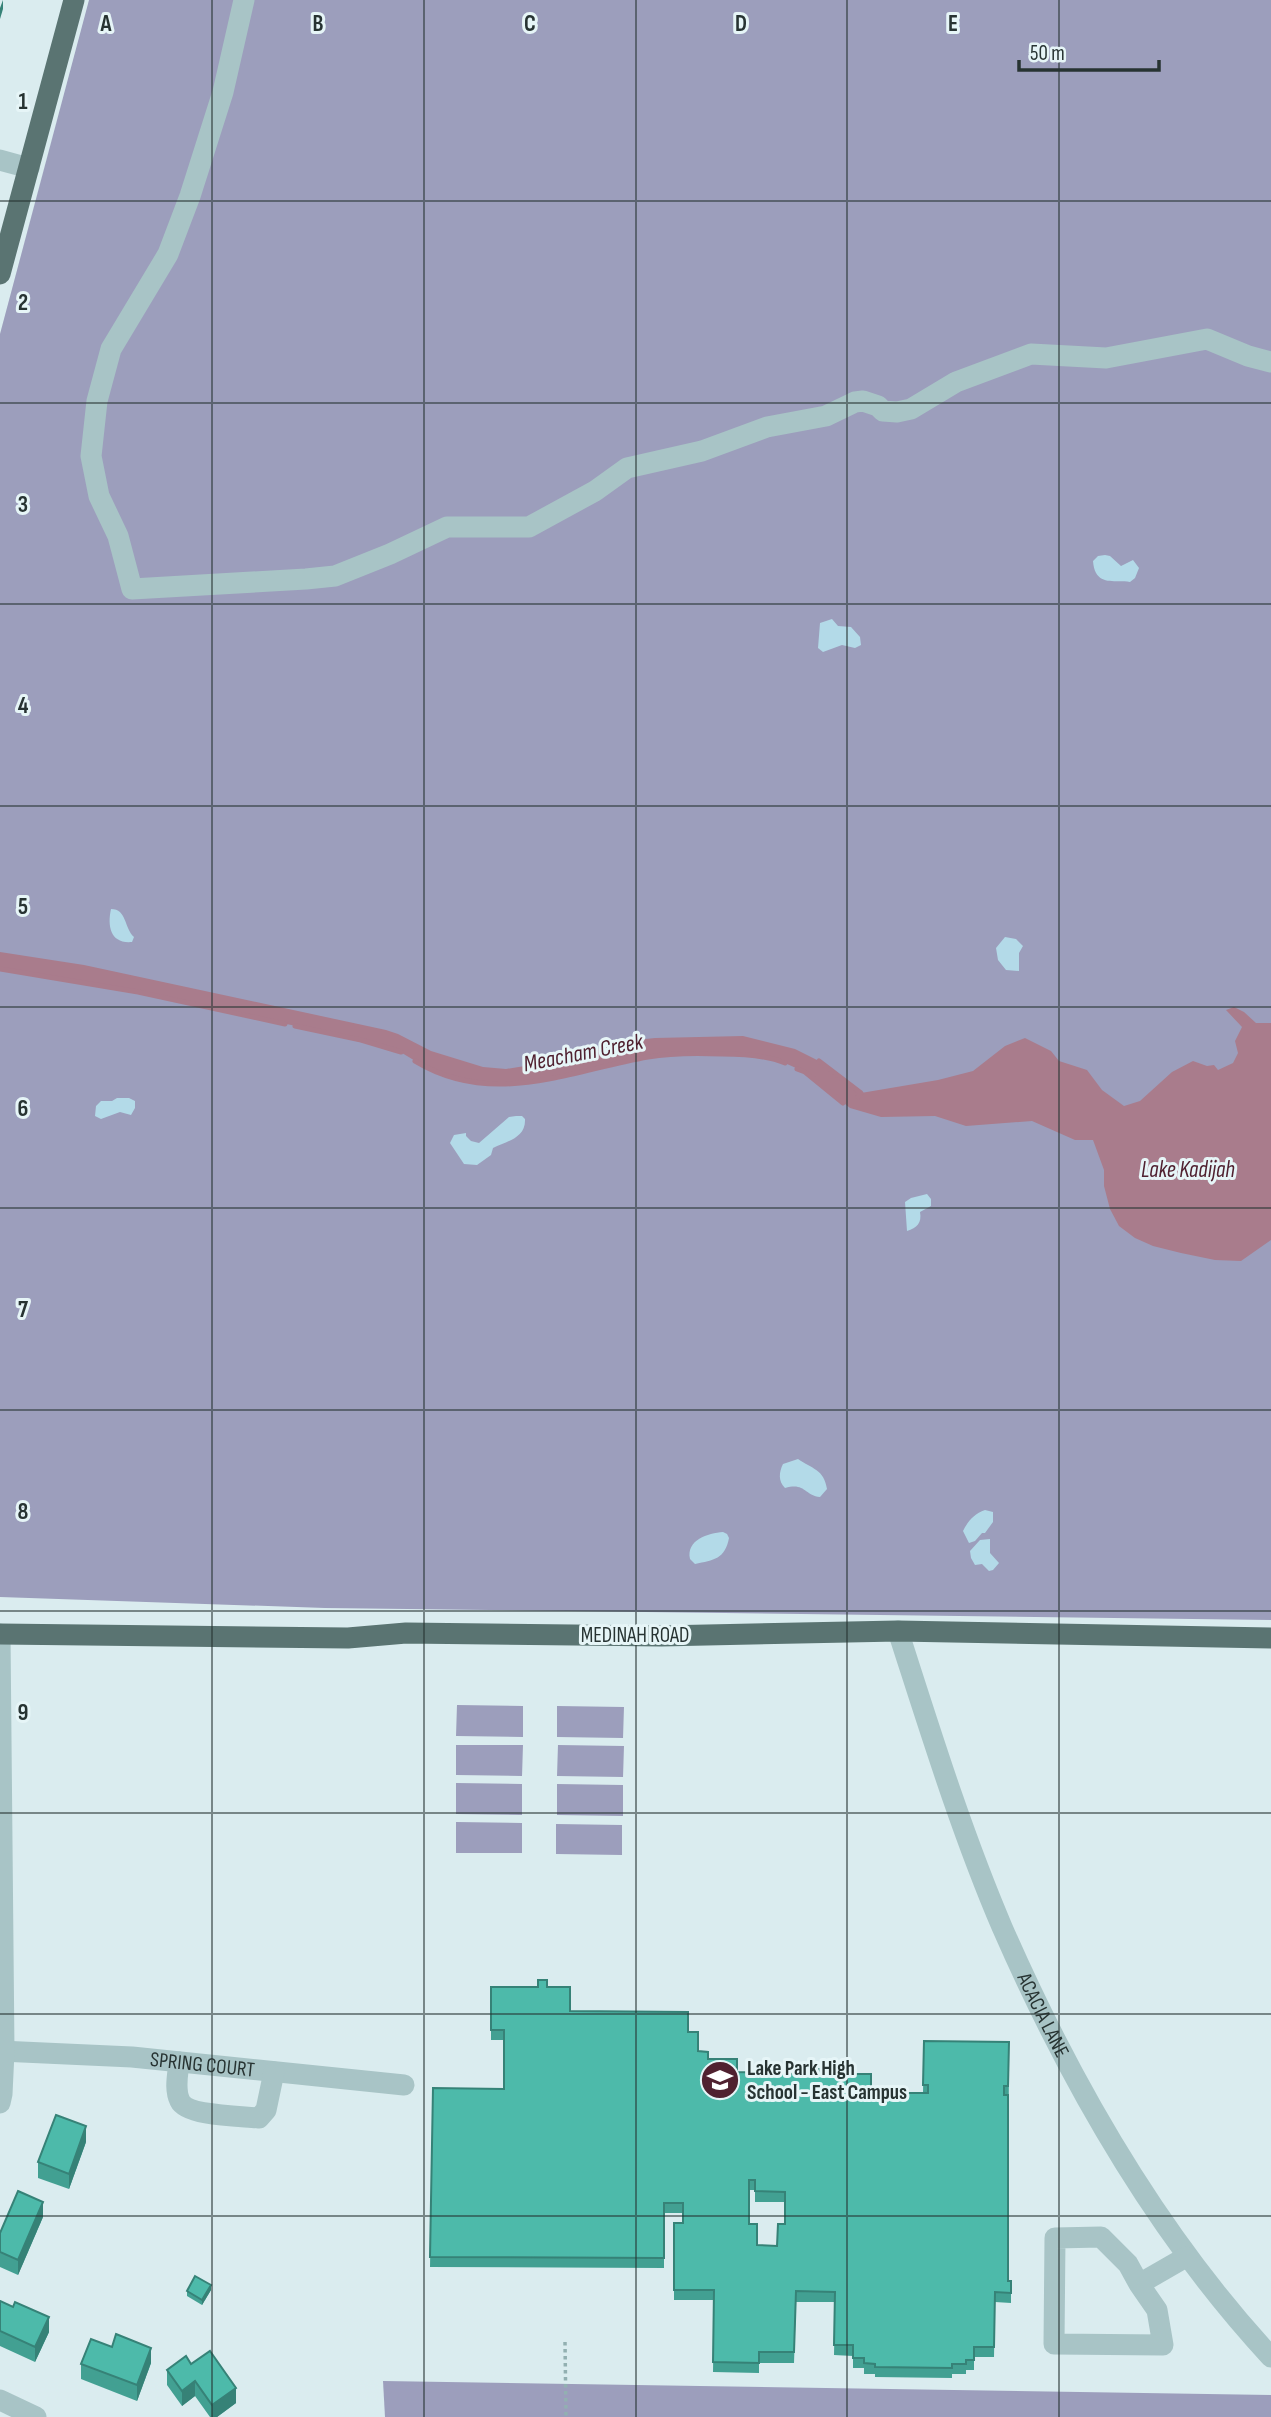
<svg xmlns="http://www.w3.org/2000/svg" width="1271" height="2417" viewBox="0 0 1271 2417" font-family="'Sofia Sans Condensed',sans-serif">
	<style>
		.green { fill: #9c9ebc }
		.sand { fill: #b3dae8 }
		.water { fill: #a97c8c }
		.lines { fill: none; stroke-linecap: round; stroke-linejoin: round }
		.stream { stroke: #a97c8c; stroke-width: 5 }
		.path { stroke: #92b0b1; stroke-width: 3.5; stroke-dasharray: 3.5 3.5; stroke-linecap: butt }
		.minor { stroke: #a8c4c6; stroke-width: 21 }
		.major { stroke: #5a7472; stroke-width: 21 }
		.wall { fill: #42a092; fill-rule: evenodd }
		.shaded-wall { fill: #368277 }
		.building { fill: #4dbaaa; stroke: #368277; stroke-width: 2; fill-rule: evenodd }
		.grid { fill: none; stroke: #273332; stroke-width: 2; stroke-opacity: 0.55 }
		.labels { text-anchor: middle; stroke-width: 6; stroke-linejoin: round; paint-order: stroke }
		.street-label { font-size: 21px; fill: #273332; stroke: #e6f5f7 }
		.poi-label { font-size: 21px; font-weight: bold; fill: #273332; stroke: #e6f5f7; text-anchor: start }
		.water-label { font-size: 23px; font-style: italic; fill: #502130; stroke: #e6f5f7 }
		.grid-label { font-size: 23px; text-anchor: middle; font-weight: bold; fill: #273332; stroke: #e6f5f7; stroke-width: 6; stroke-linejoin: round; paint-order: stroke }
	</style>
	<rect width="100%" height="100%" fill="#daecef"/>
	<!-- green -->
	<g class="green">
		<path d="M89,0h1182v1620l-946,-12 -325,-11v-1263z"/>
		<path d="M457,1705l66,1v31l-67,-1z"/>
		<path d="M557,1706l67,1 -1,31 -66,-1z"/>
		<path d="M456,1745h67l-1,31 -66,-1z"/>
		<path d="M558,1745l66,1 -1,31 -66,-1z"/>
		<path d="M456,1783l66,1v31l-66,-1z"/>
		<path d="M557,1784l66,1v31l-66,-1z"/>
		<path d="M456,1822l66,1v30h-66z"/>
		<path d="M556,1824l66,1v30l-66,-1z"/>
		<path d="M383,2381l888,14v22h-886z"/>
	</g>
	<!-- sand -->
	<g class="sand">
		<path d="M1105,555l5,1 11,10 12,-6 6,8 -4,10 -5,4c-14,-3 -35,6 -37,-21l5,-5z"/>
		<path d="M832,619l6,7 13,1 9,10 1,8 -6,3 -13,-3 -19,7 -5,-4 2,-25z"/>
		<path d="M111,909c16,0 13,19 23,28l-2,5c-21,2 -25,-15 -21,-33z"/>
		<path d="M1005,937l11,2 7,7 -4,7v18l-13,-1 -8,-10 -2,-12z"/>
		<path d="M117,1098h12l6,3v7l-4,7 -11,-3 -19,7 -6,-3 1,-10 5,-5h11z"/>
		<path d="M516,1116h6l3,3c1,19 -18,22 -32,29l-2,7 -14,10 -13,-1 -14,-21 4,-8 12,-2v3l5,5 8,2 30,-26z"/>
		<path d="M927,1194l4,5v7l-11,6c2,11 -3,16 -13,19l-2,-29 6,-4z"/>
		<path d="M798,1459c14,10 26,10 29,30l-7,8c-16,-2 -15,-15 -35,-9 -7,-7 -6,-16 -2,-24z"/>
		<path d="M985,1510l8,2v10l-8,11h-3l-7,8 -6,2 -6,-12c5,-10 11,-17 22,-21z"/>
		<path d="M723,1532l4,2 2,4c-4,21 -15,22 -34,26l-5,-5c-4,-19 18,-26 33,-27z"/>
		<path d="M990,1539v14l9,10 -6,7 -4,1 -7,-7 -7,1 -4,-7 -1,-7 10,-11z"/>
	</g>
	<!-- water -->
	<path class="water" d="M0,952l84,13 302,65 12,4 33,17 52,16 23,2 31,-5 90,-23 28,-3 88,-2 52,13 24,12 42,32 77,-13 35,-9 32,-25 20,-8 26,13 8,10 28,9 15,20 22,16 16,-5 32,-29 21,-11 14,5 7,-1 4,5 15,-7 5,-10 -3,-12 7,-14 -16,-17 8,-3 10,5 12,11h15v217l-30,21 -26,-1 -34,-7 -28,-7 -18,-8 -16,-12 -9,-17 -6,-23v-16l-11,-30h-18l-43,-19 -66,5 -31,-10 -54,1 -31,-9 -45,-36 -27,-12 -27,-5 -100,1 -83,20 -35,7 -31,2 -22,-1 -25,-5 -33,-14 -25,-15 -36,-10 -223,-48 -138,-23z"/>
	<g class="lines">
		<!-- stream -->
		<g class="stream">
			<path d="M0,969l138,23 147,32"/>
			<path d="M295,1026l66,14 40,12"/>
			<path d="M415,1061c78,47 153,10 233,-4 23,-4 51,-4 74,-3 21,0 44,1 63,9"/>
			<path d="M819,1061l42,32 -3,4"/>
			<path d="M797,1069l8,3 38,31"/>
		</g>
		<!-- path -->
		<path class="path" d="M565,2342l1,75"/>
		<!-- minor -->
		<g class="minor">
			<path d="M244,0l-21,92 -33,104 -22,58 -57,95 -14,52 -6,55 8,40 19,40 14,53 174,-10 29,-3 55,-22 57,-27h82l66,-36 32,-23 75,-17 65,-24 59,-11 29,-14 8,-1 15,5 5,5 14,1 14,-3 45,-27 75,-28 75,4 101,-19 41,17 23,6"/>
			<path d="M0,160l29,8"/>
			<path id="s1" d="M898,1631c32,99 63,200 104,296 67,153 155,307 269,430"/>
			<path id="s2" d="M0,2051l132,6 272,28"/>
			<path d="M179,2062c-1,12 -5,27 1,39 7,15 62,15 79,17l7,-8 8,-38"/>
			<path d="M0,2103l2,-9 2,-42 -4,-418"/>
			<path d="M1139,2284l-11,-20 -27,-27 -46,1 -1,106 109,1 -6,-35 -18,-26 47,-27"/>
			<path d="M0,2400l36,17"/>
		</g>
		<!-- major -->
		<g class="major">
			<path d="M0,274l74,-274"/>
			<path d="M0,1634l348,4 58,-5 255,3 237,-5 373,7"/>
		</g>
	</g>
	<!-- wall -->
	<g class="wall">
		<path d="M491,1987h56l23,24 118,21 10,19 10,8 29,13 82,2 52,19h52l1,-52 85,1 -1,239h3v22l-16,-1 -1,55h-20v13h-8v4h-14v4l-77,-1v-3h-11v-6h-11v-12l-19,-1 1,-53h-39l-2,61h-35v10l-46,-1 1,-72h-40v-77h9v-10h-19v55l-234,-1 3,-179 71,1v-49h-13zM749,2190h6v12h30v22l-8,22 -20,-1 -8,-21z"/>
		<path d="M86,2142l-17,47 -31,-11v-16z"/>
		<path d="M43,2217l-25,58 -18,-8v-34z"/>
		<path d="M211,2290l-9,15 -15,-9v-5z"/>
		<path d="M0,2301l49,31 -14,30 -35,-16z"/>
		<path d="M112,2347l39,16 -14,38 -56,-22v-15z"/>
		<path d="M191,2364l45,39 -19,14h-7l-15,-21 -13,10 -15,-21v-15z"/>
	</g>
	<!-- shaded-wall -->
	<g class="shaded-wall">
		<path d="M3,0v9l-3,10v-11z"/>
		<path d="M86,2126v16l-17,47v-15z"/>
		<path d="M43,2202v15l-25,58v-15z"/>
		<path d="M211,2285v5l-9,15v-5z"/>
		<path d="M49,2317v15l-14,30v-15z"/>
		<path d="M151,2348v15l-14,38v-16z"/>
		<path d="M195,2381v15l-13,10v-15z"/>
		<path d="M236,2388v15l-19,14h-5v-12z"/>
	</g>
	<!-- building -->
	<g class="building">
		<path d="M538,1980h9v7h23v24l118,1v20h10v19l10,1v7h29v13l65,2v-5h17v5h52v19h57v-8h-5l1,-44 85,1 -1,44h-4v9h4v186h3v12l-16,-1 -1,55h-20v13h-8v4h-14v4l-77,-1v-3l-11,-1v-5h-11v-13h-19l1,-53 -39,-1 -2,61h-35v11l-46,-1 1,-72h-40v-67h9v-20h-19v55l-234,-1 3,-169 71,1v-59h-13v-43h47zM749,2180h6v11l30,1v32h-7l-1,22 -20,-1v-21h-8z"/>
		<path d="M56,2115l30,11 -17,48 -31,-12z"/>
		<path d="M18,2191l25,11 -25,58 -18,-8v-19z"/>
		<path d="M195,2276l16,9 -9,15 -15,-9z"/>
		<path d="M0,2301l13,6 2,-5 34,15 -14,30 -35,-16z"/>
		<path d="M116,2334l35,14 -14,37 -56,-21 10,-25 21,8z"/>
		<path d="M210,2351l26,37 -24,17 -17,-24 -13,10 -15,-21 19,-14 5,8z"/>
	</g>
	<!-- grid -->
	<path class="grid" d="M212,0v2417M424,0v2417M636,0v2417M847,0v2417M1059,0v2417M0,201h1271M0,403h1271M0,604h1271M0,806h1271M0,1007h1271M0,1208h1271M0,1410h1271M0,1611h1271M0,1813h1271M0,2014h1271M0,2216h1271"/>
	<!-- icons -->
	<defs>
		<g id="school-disc" transform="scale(2.0125)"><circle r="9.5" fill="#502130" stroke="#e6f5f7"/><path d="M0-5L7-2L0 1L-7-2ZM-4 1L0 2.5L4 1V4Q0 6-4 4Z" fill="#fff"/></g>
	</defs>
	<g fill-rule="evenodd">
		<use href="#school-disc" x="720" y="2080"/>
	</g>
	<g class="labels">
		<!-- street labels -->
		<g class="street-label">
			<text x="635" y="1642">MEDINAH ROAD</text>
			<text dy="7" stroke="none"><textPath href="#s1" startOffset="411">ACACIA LANE</textPath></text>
			<text dy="7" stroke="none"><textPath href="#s2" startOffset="203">SPRING COURT</textPath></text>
		</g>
		<!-- poi labels -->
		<g class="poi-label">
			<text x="747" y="2075">Lake Park High<tspan x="747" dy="24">School - East Campus</tspan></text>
		</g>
		<!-- water labels -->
		<g class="water-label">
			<text transform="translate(583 1052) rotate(-11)" y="8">Meacham Creek</text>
			<text x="1188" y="1177">Lake Kadijah</text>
		</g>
	</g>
	<g class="grid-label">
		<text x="106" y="31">A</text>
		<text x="318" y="31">B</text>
		<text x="530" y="31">C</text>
		<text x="741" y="31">D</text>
		<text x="953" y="31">E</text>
		<text x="23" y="109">1</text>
		<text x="23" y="310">2</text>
		<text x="23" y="512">3</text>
		<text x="23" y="713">4</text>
		<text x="23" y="914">5</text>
		<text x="23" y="1116">6</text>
		<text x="23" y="1317">7</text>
		<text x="23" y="1519">8</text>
		<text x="23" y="1720">9</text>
	</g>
	<!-- scale -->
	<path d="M1019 60v10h140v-10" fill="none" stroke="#273332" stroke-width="3.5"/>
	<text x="1030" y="60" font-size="21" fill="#273332" stroke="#e6f5f7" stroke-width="5" paint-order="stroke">50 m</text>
</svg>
